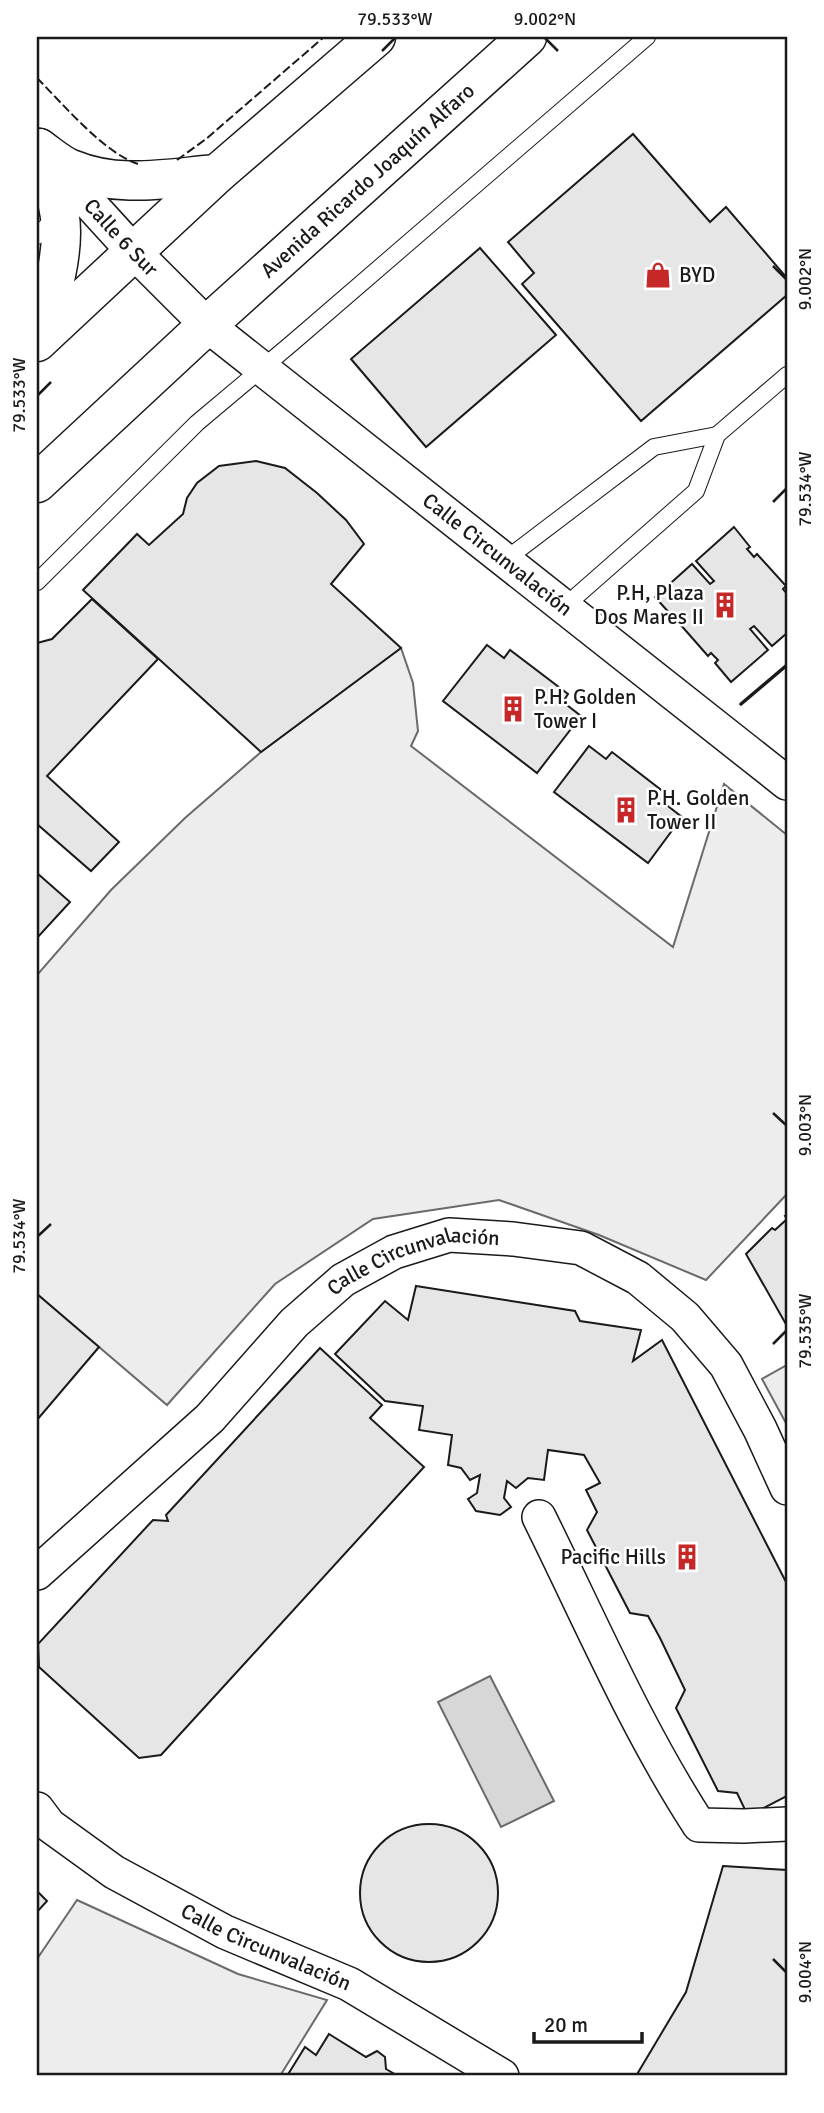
<svg xmlns="http://www.w3.org/2000/svg" width="824" height="2113" viewBox="0 0 824 2113" font-family="Signika,sans-serif">
	<style>
		.green { fill: #ededed; stroke: #6a6a6a; stroke-width: 2 }
		.water { fill: #d7d7d7; stroke: #6a6a6a; stroke-width: 2 }
		.building { fill: #e6e6e6; stroke: #1a1a1a; stroke-width: 2 }
		.lines { fill: none; stroke-linecap: round; stroke-linejoin: round }
		.service-casing { stroke: #1a1a1a; stroke-width: 18 }
		.minor-casing { stroke: #1a1a1a; stroke-width: 36 }
		.primary-casing { stroke: #1a1a1a; stroke-width: 41 }
		.service { stroke: #fff; stroke-width: 16 }
		.minor { stroke: #fff; stroke-width: 33 }
		.primary { stroke: #fff; stroke-width: 38 }
		.fence { stroke: #1a1a1a; stroke-width: 2; stroke-dasharray: 9 3.5; stroke-linecap: butt }
		.wall { stroke: #1a1a1a; stroke-width: 3.5 }
		.ticks { fill: none; stroke: #1a1a1a; stroke-width: 2.5 }
		.labels { text-anchor: middle; stroke-width: 5; stroke-linejoin: round; paint-order: stroke }
		.street-label { font-size: 21px; fill: #1a1a1a; stroke: #fff }
		.poi-label { font-size: 21px; fill: #1a1a1a; stroke: #fff; text-anchor: start }
		.neatline { fill: none; stroke: #1a1a1a; stroke-width: 2.5 }
		.ticks-label { font-size: 18px; text-anchor: middle; fill: #1a1a1a }
	</style>
	<rect width="100%" height="100%" fill="#fff"/>
	<!-- green -->
	<g class="green">
		<path d="M401,648l12,35 5,48 -7,15 262,201 51,-163 63,51v359l-81,86 -107,-45 -100,-35 -126,19 -98,65 -108,121 -130,-111v-319l74,-85 74,-72 76,-66z"/>
		<path d="M787,1365v60l-25,-46z"/>
		<path d="M77,1900l161,74 89,26 -47,76h-243v-117z"/>
	</g>
	<!-- water -->
	<path class="water" d="M490,1676l64,125 -53,26 -63,-125z"/>
	<!-- building -->
	<g class="building">
		<path d="M633,134l77,88 16,-15 61,71v17l-146,126 -119,-137 12,-11 -26,-31z"/>
		<path d="M480,248l76,87 -130,112 -75,-88z"/>
		<path d="M256,461l29,7 32,25 29,27 18,24 -33,40 70,64 -140,104 -178,-162 54,-56 12,11 34,-31 4,-16 10,-15 22,-17z"/>
		<path d="M734,527l16,20 -3,2 7,8 3,-3 29,32 -3,3 4,5v39l-15,13 -18,-20 -4,3 18,21 -37,32 -16,-19 3,-3 -7,-7 -3,3 -29,-33 3,-3 -7,-7 -3,3 -17,-19 37,-33 18,20 4,-3 -18,-20z"/>
		<path d="M92,599l66,60 -111,117 72,66 -28,29 -54,-47v-181l15,-4z"/>
		<path d="M487,645l17,13 6,-8 58,44 -5,8 18,14 -44,57 -94,-72z"/>
		<path d="M589,746l17,13 6,-7 57,44 -5,7 18,14 -34,46 -94,-71z"/>
		<path d="M37,873l33,29 -33,36z"/>
		<path d="M787,1215v111l-41,-72 26,-26 3,2 12,-11 -2,-3z"/>
		<path d="M416,1286l159,25 5,10 61,9 -8,31 29,-21 125,244v212l-39,20 -11,-23 -19,-2 -42,-83 9,-18 -25,-52 -12,-22 -18,-3 -43,-83 10,-18 -11,-22 14,-7 -16,-28 -36,-5 -4,30 -16,-2 -12,10 -9,-7 -3,17 7,9 -11,8 -24,-4 -8,-12 9,-6 3,-18 -10,5 -9,-12 -13,-3 4,-30 -33,-5 4,-24 -38,-5 -50,-47 50,-53 23,19z"/>
		<path d="M37,1294l62,53 -62,73z"/>
		<path d="M320,1348l62,57 -12,13 54,49 -263,288 -22,3 -100,-91 -1,-23 115,-124 15,1 -2,-6z"/>
		<circle cx="429" cy="1893" r="69"/>
		<path d="M723,1866l64,4v206h-151l50,-84z"/>
		<path d="M37,1891l10,10 -10,11z"/>
		<path d="M329,2034l37,23 11,-6 8,6 1,12 12,7h-111l18,-29 11,8z"/>
	</g>
	<g class="lines">
		<!-- service casing -->
		<g class="service-casing">
			<g id="service">
				<path d="M37,236l20,-20"/>
				<path d="M505,560l149,-113 63,-12"/>
				<path d="M37,582l160,-159 94,-79 356,-307"/>
				<path d="M564,607l132,-116 21,-56 70,-60"/>
			</g>
		</g>
		<!-- minor casing -->
		<g class="minor-casing">
			<g id="minor">
				<path id="s1" d="M50,160l83,91 74,74 580,458"/>
				<path d="M539,1517c51,103 97,211 160,308l45,1 43,-2"/>
				<path id="s2" d="M37,1573l173,-155 84,-95 49,-43 51,-28 55,-17 64,4 68,9 57,30 47,39 41,48 34,64 27,59"/>
				<path id="s3" d="M37,1809l12,16 65,47 111,60 124,52 153,92"/>
			</g>
		</g>
		<!-- primary casing -->
		<g class="primary-casing">
			<g id="primary">
				<path d="M39,148c10,7 21,17 32,21 48,20 96,9 146,5"/>
				<path d="M39,339c9,-35 22,-70 22,-107 0,-29 -12,-57 -22,-84"/>
				<path d="M37,342l180,-168 159,-137"/>
				<path id="s4" d="M37,483l170,-158 320,-288"/>
			</g>
		</g>
		<!-- service -->
		<use href="#service" class="service"/>
		<!-- minor -->
		<use href="#minor" class="minor"/>
		<!-- primary -->
		<use href="#primary" class="primary"/>
		<!-- fence -->
		<g class="fence">
			<path d="M37,78c26,26 67,75 101,86"/>
			<path d="M177,160l29,-21 118,-102"/>
		</g>
		<!-- wall -->
		<path class="wall" d="M741,704l46,-39"/>
	</g>
	<!-- ticks -->
	<path class="ticks" d="M545,38l13,13M382,51l13,-13M773,266l13,13M38,395l13,-13M773,502l13,-13M773,1113l13,12M38,1236l13,-12M773,1344l13,-13M773,1959l13,13"/>
	<!-- icons -->
	<defs>
		<g id="shop-bare" transform="scale(2.1)"><path d="M-5-2.5h2.3a2.7 3.5 0 0 1 5.4 0H5L5.5 6h-11ZM-1.5-2.5h3a1.5 2.3 0 0 0-3 0Z" fill="#c62828" stroke="#fff" stroke-width="2.5" paint-order="stroke"/></g>
		<g id="building-bare" transform="scale(2.1)"><path d="M-4-6H4V6H1V3H-1V6H-4ZM-2.5-4.3h1.7v1.8h-1.7ZM.8-4.3h1.7v1.8H.8ZM-2.5-1h1.7V.8h-1.7ZM.8-1h1.7V.8H.8Z" fill="#c62828" stroke="#fff" stroke-width="2.5" paint-order="stroke"/></g>
	</defs>
	<g fill-rule="evenodd">
		<use href="#shop-bare" x="658" y="275"/>
		<use href="#building-bare" x="725" y="605"/>
		<use href="#building-bare" x="513" y="709"/>
		<use href="#building-bare" x="626" y="810"/>
		<use href="#building-bare" x="687" y="1557"/>
	</g>
	<g class="labels">
		<!-- street labels -->
		<g class="street-label">
			<text dy="7" stroke="none"><textPath href="#s4" startOffset="448">Avenida Ricardo Joaquín Alfaro</textPath></text>
			<text dy="7" stroke="none"><textPath href="#s1" startOffset="105">Calle 6 Sur</textPath></text>
			<text dy="7" stroke="none"><textPath href="#s1" startOffset="598">Calle Circunvalación</textPath></text>
			<text dy="7" stroke="none"><textPath href="#s2" startOffset="499">Calle Circunvalación</textPath></text>
			<text dy="7" stroke="none"><textPath href="#s3" startOffset="270">Calle Circunvalación</textPath></text>
		</g>
		<!-- poi labels -->
		<g class="poi-label">
			<text x="679" y="282">BYD</text>
			<text x="704" y="600" text-anchor="end">P.H, Plaza<tspan x="704" dy="24">Dos Mares II</tspan></text>
			<text x="534" y="704">P.H. Golden<tspan x="534" dy="24">Tower I</tspan></text>
			<text x="647" y="805">P.H. Golden<tspan x="647" dy="24">Tower II</tspan></text>
			<text x="666" y="1564" text-anchor="end">Pacific Hills</text>
		</g>
	</g>
	<!-- border -->
	<rect width="824" height="2113" fill="none" stroke="#ffffff" stroke-width="77"/>
	<!-- scale -->
	<path d="M534 2032v10h108v-10" fill="none" stroke="#1a1a1a" stroke-width="3.5"/>
	<text x="544" y="2032" font-size="21" fill="#1a1a1a" stroke="#ffffff" stroke-width="5" paint-order="stroke">20 m</text>
	<rect x="38" y="38" width="748" height="2036" class="neatline"/>
	<g class="ticks-label">
		<text x="395" y="25">79.533°W</text>
		<text x="545" y="25">9.002°N</text>
		<text transform="translate(805 279) rotate(-90)" y="6">9.002°N</text>
		<text transform="translate(19 395) rotate(-90)" y="6">79.533°W</text>
		<text transform="translate(805 489) rotate(-90)" y="6">79.534°W</text>
		<text transform="translate(805 1125) rotate(-90)" y="6">9.003°N</text>
		<text transform="translate(19 1236) rotate(-90)" y="6">79.534°W</text>
		<text transform="translate(805 1331) rotate(-90)" y="6">79.535°W</text>
		<text transform="translate(805 1972) rotate(-90)" y="6">9.004°N</text>
	</g>
</svg>
